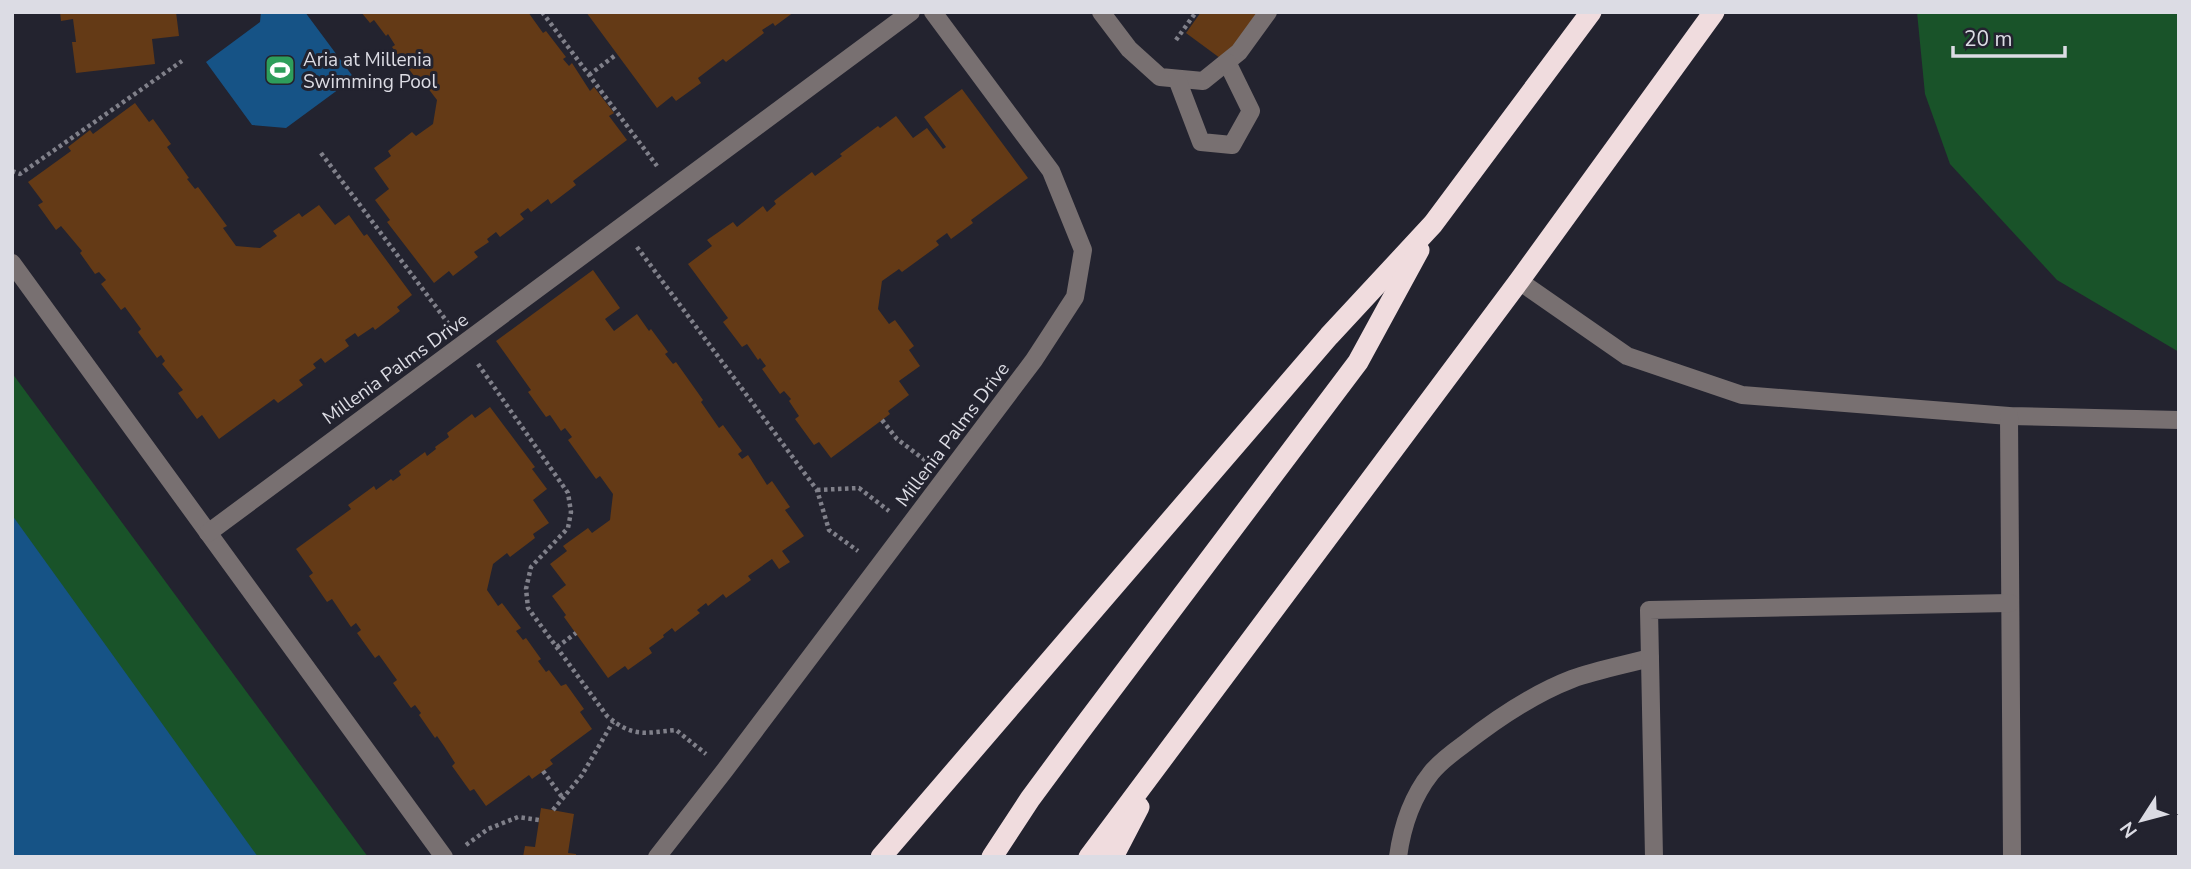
<svg xmlns="http://www.w3.org/2000/svg" width="2191" height="869" viewBox="0 0 2191 869" font-family="'Nunito Sans',sans-serif">
	<style>
		.green { fill: #195329 }
		.water { fill: #165386 }
		.building { fill: #643a16 }
		.lines { fill: none; stroke-linecap: round; stroke-linejoin: round }
		.path { stroke: #80808a; stroke-width: 4.5; stroke-dasharray: 3.5 3.5; stroke-linecap: butt }
		.minor { stroke: #787071; stroke-width: 18 }
		.highway { stroke: #f0dcde; stroke-width: 21 }
		.labels { text-anchor: middle; stroke-width: 6; stroke-linejoin: round; paint-order: stroke }
		.poi-label { font-size: 19px; fill: #dcdce4; stroke: #23232f; text-anchor: start }
		.street-label { font-size: 19px; fill: #dcdce4; stroke: #23232f }
	</style>
	<rect width="100%" height="100%" fill="#23232f"/>
	<!-- green -->
	<g class="green">
		<path d="M1917,12h262v340l-122,-72 -107,-116 -25,-70z"/>
		<path d="M12,373l356,484h-356z"/>
	</g>
	<!-- water -->
	<g class="water">
		<path d="M261,12h44l49,66 -68,50 -34,-3 -46,-63 54,-40z"/>
		<path d="M12,515l246,342h-246z"/>
	</g>
	<!-- building -->
	<g class="building">
		<path d="M60,12h116l3,24 -27,3 3,25 -79,9 -4,-31h4l-3,-23 -12,2z"/>
		<path d="M361,12h167l15,21 3,-2 20,26 -3,2 6,7 3,-3 18,28 4,-4 20,26 -5,3 18,24 -54,41 3,4 -25,19 -3,-5 -17,13 -3,-4 -8,6 4,5 -24,18 -4,-5 -9,7 2,3 -15,10 4,5 -25,19 -4,-5 -15,12 -47,-61 3,-2 -15,-20 14,-11 -15,-21 17,-12 -3,-5 24,-19 4,4 17,-12 4,-24 -13,-17 -3,2 -29,-38 3,-2 -7,-11 -2,2 -12,-16 -4,3z"/>
		<path d="M586,12h208l-19,14 -2,-3 -11,7 2,3 -38,29 -3,-3 -25,19 3,5 -25,18 -4,-5 -15,12z"/>
		<path d="M1201,12h58l-35,49 -38,-28z"/>
		<path d="M962,89l66,89 -57,42 2,3 -22,16 -4,-6 -11,8 3,4 -37,27 -3,-3 -17,12 -4,28 11,15 6,-4 19,26 -5,4 11,16 -21,15 10,14 -21,16 2,3 -8,6 -51,38 -12,-16 -5,3 -19,-26 4,-3 -10,-15 2,-2 -7,-8 -4,3 -18,-25 4,-3 -6,-8 -2,2 -11,-16 -5,3 -19,-25 5,-4 -40,-54 24,-18 -5,-6 26,-18 4,5 26,-21 4,6 9,-8 -2,-3 38,-29 3,4 27,-20 -2,-2 38,-28 2,2 16,-12 17,22 14,-10 16,21 3,-2 -22,-30z"/>
		<path d="M135,103l14,19 4,-3 18,25 -4,3 22,31 -2,1 8,10 3,-2 29,39 -4,2 13,18 24,2 17,-12 -4,-5 26,-18 3,4 17,-12 16,20 14,-10 15,21 3,-2 45,61 -15,12 3,4 -25,19 -2,-3 -15,10 -3,-4 -10,7 4,6 -24,17 -4,-5 -8,6 3,4 -17,12 4,5 -25,18 -4,-4 -55,40 -17,-24 -5,4 -19,-26 5,-3 -21,-26 3,-3 -4,-6 -4,3 -19,-26 3,-3 -16,-22 -4,3 -20,-26 5,-4 -7,-8 -4,2 -15,-21 2,-2 -21,-25 -5,4 -18,-25 5,-3 -15,-20 43,-31 -3,-4 22,-17 3,4z"/>
		<path d="M593,270l27,38 -15,11 9,12 23,-17 12,17 2,-2 17,23 -3,2 8,10 3,-2 27,38 -2,2 18,26 4,-3 19,26 -4,3 4,5 6,-4 19,30 5,-4 18,26 -5,3 19,26 -22,15 8,11 -11,7 -7,-10 -24,17 3,4 -25,18 -3,-4 -15,12 -2,-3 -9,7 3,3 -25,19 -3,-4 -9,7 1,2 -15,11 3,5 -24,17 -3,-4 -17,12 -44,-61 2,-2 -14,-19 14,-11 -16,-21 17,-13 -4,-5 25,-18 4,5 18,-13 3,-26 -13,-18 -4,3 -28,-39 4,-3 -7,-9 -4,3 -11,-16 -4,2 -18,-25 3,-2 -35,-49z"/>
		<path d="M490,407l45,60 -3,2 15,20 -14,11 16,23 -16,11 2,4 -25,19 -3,-4 -14,11 -6,26 11,16 4,-3 19,25 -5,3 7,9 3,-2 15,21 -3,2 8,11 3,-2 12,16 5,-2 18,25 -4,3 12,17 -42,31 3,4 -21,15 -3,-4 -43,31 -12,-17 -4,2 -18,-25 3,-3 -11,-17 -7,-10 -2,2 -16,-23 2,-2 -6,-8 -4,3 -18,-25 4,-3 -18,-25 -4,3 -18,-25 4,-3 -5,-7 -5,4 -19,-28 -5,3 -18,-26 4,-3 -17,-24 55,-40 -3,-4 26,-19 2,4 15,-11 2,2 8,-6 -2,-4 26,-19 2,4 9,-7 -1,-2 14,-10 -2,-4 25,-19 3,4z"/>
		<path d="M541,808l33,6 -6,39 8,1v3h-53l2,-11 10,1z"/>
	</g>
	<g class="lines">
		<!-- path -->
		<g class="path">
			<path d="M542,12l115,154"/>
			<path d="M1176,40l20,-28"/>
			<path d="M589,75l28,-21"/>
			<path d="M321,153l127,170"/>
			<path d="M12,171l8,3 162,-113"/>
			<path d="M637,247l180,243 12,40 29,21"/>
			<path d="M478,364l90,129 3,19 -3,16 -37,39 -5,22 2,19 79,108c26,22 37,17 69,14l30,24"/>
			<path d="M882,420l15,19 29,22"/>
			<path d="M817,490l42,-2 30,23"/>
			<path d="M557,647l19,-14"/>
			<path d="M543,771l19,26"/>
			<path d="M553,810l29,-35 31,-53"/>
			<path d="M466,845l22,-16 30,-12 21,3"/>
		</g>
		<!-- minor -->
		<g class="minor">
			<path d="M1101,12l28,37 31,28 43,4 36,-29 29,-40"/>
			<path d="M1177,79l24,63 31,3 19,-34 -24,-49"/>
			<path d="M12,263l432,594"/>
			<path d="M1519,281l108,75 115,39 267,21 170,4"/>
			<path d="M2009,416l3,441"/>
			<path d="M208,533l703,-521"/>
			<path d="M657,857l68,-87 309,-410 41,-63 8,-47 -32,-79 -118,-159"/>
			<path d="M1398,857c4,-30 14,-60 33,-84 8,-10 21,-20 32,-28 33,-26 70,-51 109,-66 25,-9 52,-14 78,-21"/>
			<path d="M1654,857l-5,-247 361,-7"/>
		</g>
		<!-- highway -->
		<g class="highway">
			<path d="M881,857l448,-521 104,-112 158,-212"/>
			<path d="M992,857l38,-58 48,-65 280,-372 61,-112"/>
			<path d="M1089,857l430,-576 195,-269"/>
			<path d="M1113,857l26,-50"/>
		</g>
	</g>
	<!-- icons -->
	<defs>
		<g id="stadium-square" transform="scale(1.575)"><rect x="-9" y="-9" width="18" height="18" rx="4" fill="#2e9e5b" stroke="#23232f"/><path d="M0-5a6.5 5 0 1 0 0 10a6.5 5 0 1 0 0-10ZM-3.5-1.8h7v3.6h-7Z" fill="#fff"/></g>
	</defs>
	<g fill-rule="evenodd">
		<use href="#stadium-square" x="280" y="70"/>
	</g>
	<g class="labels">
		<!-- poi labels -->
		<g class="poi-label">
			<text x="303" y="66">Aria at Millenia<tspan x="303" dy="22">Swimming Pool</tspan></text>
		</g>
		<!-- street labels -->
		<g class="street-label">
			<text transform="translate(395 368) rotate(-36)" y="7">Millenia Palms Drive</text>
			<text transform="translate(952 434) rotate(-53)" y="7">Millenia Palms Drive</text>
		</g>
	</g>
	<!-- border -->
	<rect width="2191" height="869" fill="none" stroke="#dcdce4" stroke-width="28"/>
	<!-- north arrow -->
	<g transform="translate(2142 820) rotate(234)" stroke="#23232f" stroke-width="5" paint-order="stroke">
	<path d="M0-5L12 26L0 18L-12 26Z" fill="#dcdce4"/>
	<text y="-10" font-size="19" font-weight="bold" text-anchor="middle" fill="#dcdce4">N</text>
	</g>
	<!-- scale -->
	<path d="M1953 46v10h112v-10" fill="none" stroke="#dcdce4" stroke-width="3.5"/>
	<text x="1964" y="46" font-size="21" fill="#dcdce4" stroke="#23232f" stroke-width="5" paint-order="stroke">20 m</text>
</svg>
